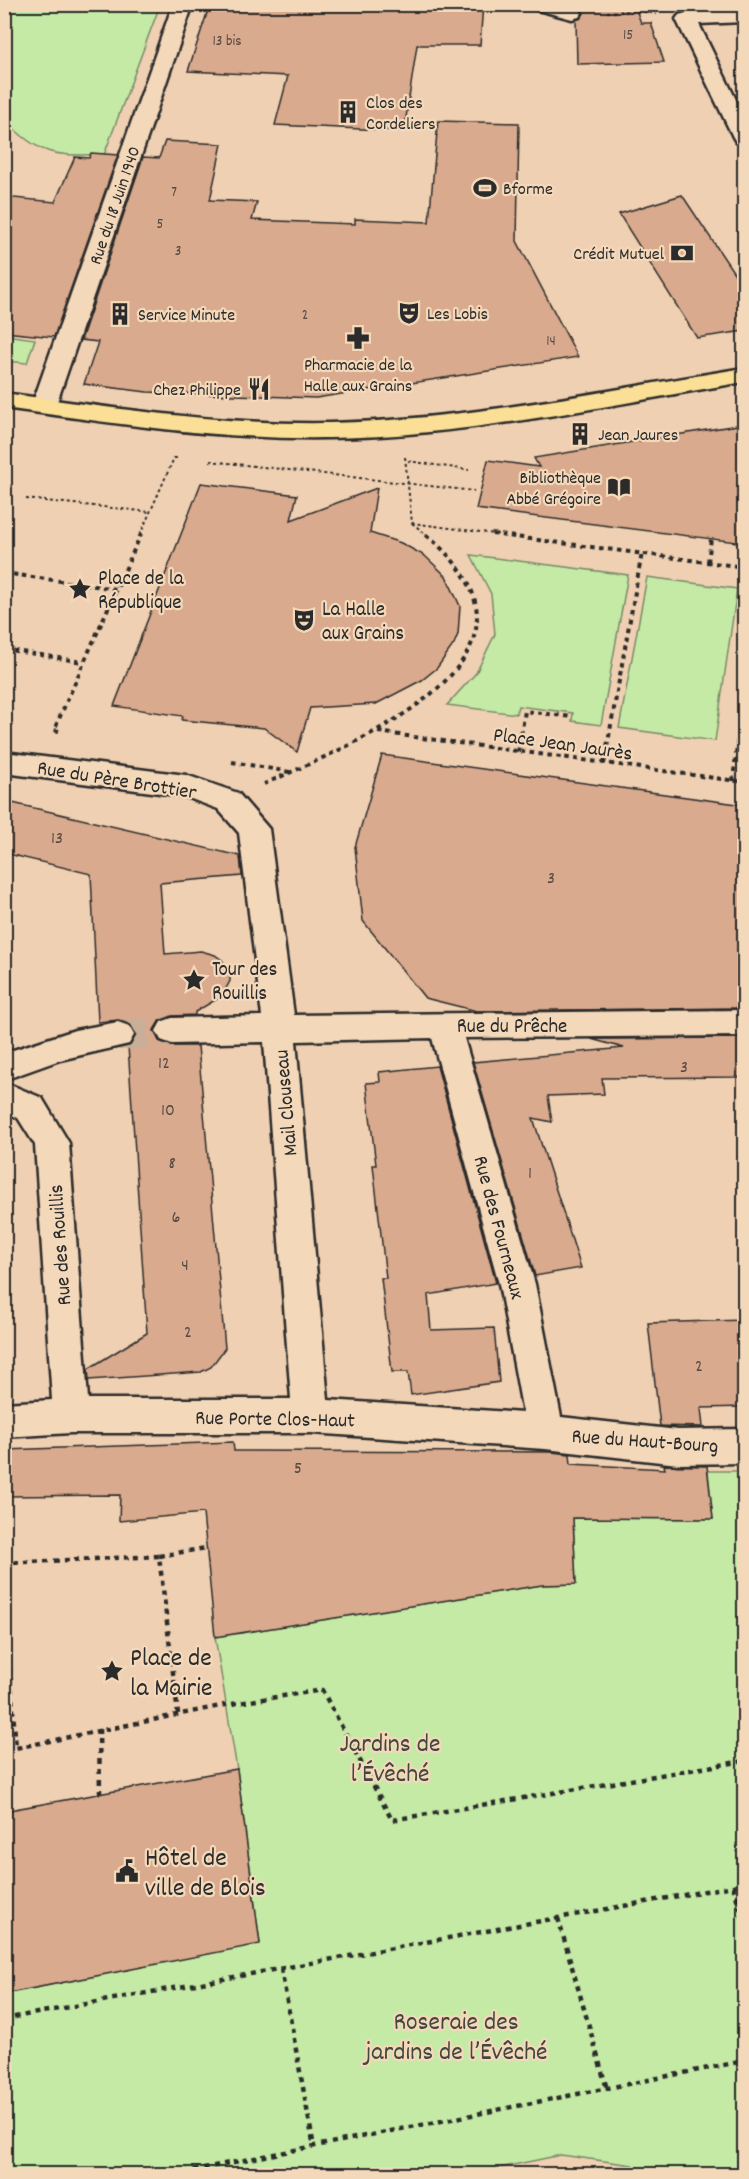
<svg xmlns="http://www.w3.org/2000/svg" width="749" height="2179" viewBox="0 0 749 2179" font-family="Dekko,sans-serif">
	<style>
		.green { fill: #c4eaa5; stroke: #788a68; stroke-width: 1.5 }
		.building { fill: #d9aa8d; stroke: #2b2b2b; stroke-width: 1.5 }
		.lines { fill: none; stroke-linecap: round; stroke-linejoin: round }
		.street-tunnel { stroke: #c9af97; stroke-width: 30; stroke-dasharray: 30 15; stroke-linecap: butt }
		.street-casing { stroke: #2b2b2b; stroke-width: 5 }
		.primary-casing { stroke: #2b2b2b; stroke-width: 5 }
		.path-far2 { stroke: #2b2b2b; stroke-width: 2; stroke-dasharray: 3 3; stroke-linecap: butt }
		.path-far1 { stroke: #2b2b2b; stroke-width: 4; stroke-dasharray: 4.5 4.5; stroke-linecap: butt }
		.path { stroke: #2b2b2b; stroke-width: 4.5; stroke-dasharray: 5 5; stroke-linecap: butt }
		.street { fill: #f4d8ba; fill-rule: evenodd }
		.primary { fill: #fbdf96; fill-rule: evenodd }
		.labels { text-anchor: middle; stroke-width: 4.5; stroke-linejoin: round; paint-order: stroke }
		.far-number-label { font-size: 15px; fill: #564b44 }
		.far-poi-label { font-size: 18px; fill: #2b2b2b; stroke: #f4d8ba; text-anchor: start }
		.far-street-label { font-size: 18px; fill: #2b2b2b; stroke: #f4d8ba }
		.number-label { font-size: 18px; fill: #564b44 }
		.poi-label { font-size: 21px; fill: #2b2b2b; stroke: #f4d8ba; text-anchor: start }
		.street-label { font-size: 21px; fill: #2b2b2b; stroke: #f4d8ba }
		.near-poi-label { font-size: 26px; fill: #2b2b2b; stroke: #f4d8ba; text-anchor: start }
		.near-park-label { font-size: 26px; fill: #42483d; stroke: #f4d8ba }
	</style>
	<rect width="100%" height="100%" fill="#f0d0b2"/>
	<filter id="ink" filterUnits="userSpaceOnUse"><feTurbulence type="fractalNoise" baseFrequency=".0167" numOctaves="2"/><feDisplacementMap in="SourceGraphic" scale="12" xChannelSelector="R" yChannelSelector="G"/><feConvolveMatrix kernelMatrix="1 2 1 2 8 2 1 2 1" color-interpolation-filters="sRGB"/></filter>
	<g filter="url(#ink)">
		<!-- green -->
		<g class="green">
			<path d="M5,5h155l-56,150c-43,-1 -57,5 -91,-27l-8,10z"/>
			<path d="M5,335l30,4 -8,24 -22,-2z"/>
			<path d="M471,555l157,20 -27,150 -29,-4 1,-8 -55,-7 -2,8 -69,-9 29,-32 19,-39 -4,-40z"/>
			<path d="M647,577l90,12 -22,152 -96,-13z"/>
			<path d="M708,1471h36v703h-114l2,-9 -71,-10 -91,19h-465v-180l255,-51 -23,-174 -22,-132 327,-52 34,-1 -3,-66 140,1z"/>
		</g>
		<!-- building -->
		<g class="building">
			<path d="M210,4h273l-3,41h-63l-13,86 -129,-6 13,-49 -100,-5z"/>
			<path d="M575,4h59l7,19h10l13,39 -87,2 -1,-44 5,-2 3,-5z"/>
			<path d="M438,121l81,2 -2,118 61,116 -262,41 -169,-6 -63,-8 14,-42 -17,-2 62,-183 16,1 6,-17 57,3 -12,56 47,2 -5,18 103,4v-5l74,3z"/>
			<path d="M91,153l27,2 -64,182 -50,-5v-135l51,5 20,-45 14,1z"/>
			<path d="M682,195l62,93v43l-47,7 -78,-124z"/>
			<path d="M744,424v119l-268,-34 12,-49 51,7 -5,-9z"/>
			<path d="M201,483l96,12 -6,25 86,-32 -7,45 31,10 24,13 21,20 14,30 -2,28 -4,10 -17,24 -15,12 -46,24 -66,4 -13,44 -33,-24 -82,-8 1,-4 -69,-10z"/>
			<path d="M382,755l362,50v203l-267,3 -52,-13 -62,-77 -8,-74z"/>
			<path d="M4,801l236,55 2,20 -82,7 5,71 36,-3 14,4 7,5 8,12v9l-8,15 -27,16v3l-23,1 -12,4 -6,10 5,11 12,5h27l27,302 -14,19 -10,5 -112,8 -1,-11 59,-36 -19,-287 8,-12 -6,-10 -11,-4 -21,2 -7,-148 -87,-21z"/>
			<path d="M744,1038v39l-142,1 2,16 -56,2 4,26 -19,-4 48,150 -46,8 -62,-214 151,-14 -33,-9z"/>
			<path d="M437,1066l59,217 -68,12 3,35 63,-2 5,54 -88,13 -3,-23h-16l-11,-94h5l-13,-113h3l-10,-82 14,-1 -1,-10z"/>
			<path d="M744,1320v87l-43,1 2,19 -43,-1 -12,-103z"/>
			<path d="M233,1442l1,9 317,1 19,2 1,10 94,5 -1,-4 43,1 6,53 -140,-1 3,66 -34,1 -327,52 -12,-124 -84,8 1,-26 -116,1v-46z"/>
			<path d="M237,1769l23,175 -256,50v-183z"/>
		</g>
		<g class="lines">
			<!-- street-tunnel -->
			<path class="street-tunnel" d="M118,1035l54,-4"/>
			<!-- street casing -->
			<g class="street-casing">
				<g id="street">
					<path d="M173,4h20l-137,401 -3,5 -9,3 -9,-3 -3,-5z"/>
					<path d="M527,4h35l17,5 3,4 -3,4 -7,2 -42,-11z"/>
					<path d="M744,10v12l-45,2 45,92v27l-8,-1 -3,-5 -57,-118 3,-4 7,-2z"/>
					<path d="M4,752l182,23 52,18 31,36 25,186 450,-5v26l-280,2 71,246 26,133 117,13 66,-1v34l-66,1 -133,-15 -234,-16h-240l-67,4v-34l48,-3 -17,-255 -17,-27 -14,-7v-29l38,16 27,45 19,256h203l-27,-357 -92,2 -11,-4 -5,-9 5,-9 11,-4 90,-2 -23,-183 -21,-24 -35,-13 -179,-23zM432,1038l67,246 24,129 -195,-13 -32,-359z"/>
					<path d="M118,1022l11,4 5,9 -5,9 -69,16 -56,20v-27l71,-23z"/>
				</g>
			</g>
			<!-- primary casing -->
			<g class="primary-casing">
				<path id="primary" d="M744,368v14c-137,23 -275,54 -414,56 -110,2 -217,-15 -326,-30v-15c109,15 216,32 326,30 139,-3 277,-33 414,-55z"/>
			</g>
			<!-- path-far2 -->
			<g class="path-far2">
				<path d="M607,12l33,-1 16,3"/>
				<path d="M405,457l7,66 91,12"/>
				<path d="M210,461l264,30"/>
				<path d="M408,461l61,9"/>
				<path d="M26,499l125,13"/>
				<path d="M412,523l15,12"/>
				<path d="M140,535l34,-77h4"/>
			</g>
			<!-- path-far1 -->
			<g class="path-far1">
				<path d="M492,534l252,33"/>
				<path d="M708,562l3,-23"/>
				<path d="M4,573l112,16"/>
				<path d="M4,649l79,13"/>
				<path d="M59,731l-5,-1 87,-196"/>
				<path d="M378,732l366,50"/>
				<path d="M518,752l7,-41 47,6"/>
				<path d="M232,762l58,10"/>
				<path d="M604,764l38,-211"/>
				<path d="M733,781l11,-96"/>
				<path d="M264,784c95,-42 312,-128 161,-250"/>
			</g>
			<!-- path -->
			<g class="path">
				<path d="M159,1556l47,-8"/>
				<path d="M4,1563l155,-7 19,158"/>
				<path d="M4,1599l12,149 209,-43 97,-15 70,130 352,-59"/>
				<path d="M99,1729l1,64"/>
				<path d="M733,1886l11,35"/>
				<path d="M558,1918l49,171"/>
				<path d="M281,1969l33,178"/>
				<path d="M4,2019l740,-135"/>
				<path d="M174,2174l570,-113"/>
			</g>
			<!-- street -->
			<use href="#street" class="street"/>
			<!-- primary -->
			<use href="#primary" class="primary"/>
		</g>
	</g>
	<!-- icons -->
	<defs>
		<g id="building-bare" transform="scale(1.8)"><path d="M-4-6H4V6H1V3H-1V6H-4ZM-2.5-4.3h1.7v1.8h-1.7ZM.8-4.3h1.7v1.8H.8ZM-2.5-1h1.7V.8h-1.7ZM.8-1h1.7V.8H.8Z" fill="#2b2b2b" stroke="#f4d8ba" stroke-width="2.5" paint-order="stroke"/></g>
		<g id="stadium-bare" transform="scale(1.8)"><path d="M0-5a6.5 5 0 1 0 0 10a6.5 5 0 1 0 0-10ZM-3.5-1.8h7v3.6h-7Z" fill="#2b2b2b" stroke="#f4d8ba" stroke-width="2.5" paint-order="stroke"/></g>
		<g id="bank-bare" transform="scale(1.8)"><path d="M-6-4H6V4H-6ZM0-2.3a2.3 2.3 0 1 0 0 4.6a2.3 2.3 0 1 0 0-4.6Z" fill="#2b2b2b" stroke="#f4d8ba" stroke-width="2.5" paint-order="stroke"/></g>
		<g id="theatre-bare" transform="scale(1.8)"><path d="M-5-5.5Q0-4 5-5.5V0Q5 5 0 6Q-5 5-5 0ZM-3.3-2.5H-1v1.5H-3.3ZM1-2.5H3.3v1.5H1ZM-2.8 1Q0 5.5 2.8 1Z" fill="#2b2b2b" stroke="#f4d8ba" stroke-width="2.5" paint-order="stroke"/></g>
		<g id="pharmacy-bare" transform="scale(1.8)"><path d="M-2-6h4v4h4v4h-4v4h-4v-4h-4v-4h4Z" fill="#2b2b2b" stroke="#f4d8ba" stroke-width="2.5" paint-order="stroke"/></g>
		<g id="restaurant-bare" transform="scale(1.8)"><path d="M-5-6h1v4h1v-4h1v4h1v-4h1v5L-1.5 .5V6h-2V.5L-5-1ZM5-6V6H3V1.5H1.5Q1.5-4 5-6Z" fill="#2b2b2b" stroke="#f4d8ba" stroke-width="2.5" paint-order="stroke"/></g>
		<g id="library-bare" transform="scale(1.8)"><path d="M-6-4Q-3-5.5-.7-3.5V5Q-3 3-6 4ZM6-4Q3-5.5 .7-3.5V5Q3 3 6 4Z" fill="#2b2b2b" stroke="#f4d8ba" stroke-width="2.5" paint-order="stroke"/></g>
		<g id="sight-bare" transform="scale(1.8)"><path d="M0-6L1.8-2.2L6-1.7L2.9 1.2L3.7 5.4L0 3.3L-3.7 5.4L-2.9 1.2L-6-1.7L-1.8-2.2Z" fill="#2b2b2b" stroke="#f4d8ba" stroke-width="2.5" paint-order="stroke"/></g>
		<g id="civic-bare" transform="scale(1.8)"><path d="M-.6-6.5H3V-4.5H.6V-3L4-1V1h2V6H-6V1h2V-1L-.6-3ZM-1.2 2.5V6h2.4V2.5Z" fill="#2b2b2b" stroke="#f4d8ba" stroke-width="2.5" paint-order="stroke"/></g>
	</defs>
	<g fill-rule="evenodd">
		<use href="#building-bare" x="348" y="112"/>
		<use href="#stadium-bare" x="485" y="188"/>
		<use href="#bank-bare" x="682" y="253"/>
		<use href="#theatre-bare" x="409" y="313"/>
		<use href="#building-bare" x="120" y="314"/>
		<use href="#pharmacy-bare" x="358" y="338"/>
		<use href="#restaurant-bare" x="259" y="389"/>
		<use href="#building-bare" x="580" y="434"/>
		<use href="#library-bare" x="619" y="487"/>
		<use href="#sight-bare" x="80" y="589"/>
		<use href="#theatre-bare" x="304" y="620"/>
		<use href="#sight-bare" x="194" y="980"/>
		<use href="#sight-bare" x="112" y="1671"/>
		<use href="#civic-bare" x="127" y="1871"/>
	</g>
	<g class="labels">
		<!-- far-number labels -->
		<g class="far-number-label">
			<text x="628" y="39">15</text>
			<text x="227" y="45">13 bis</text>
			<text x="174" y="196">7</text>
			<text x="160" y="228">5</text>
			<text x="178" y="255">3</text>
			<text x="305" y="319">2</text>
			<text x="551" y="345">14</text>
		</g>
		<!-- far-poi labels -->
		<g class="far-poi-label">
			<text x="366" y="108">Clos des<tspan x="366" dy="21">Cordeliers</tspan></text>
			<text x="503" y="194">Bforme</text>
			<text x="664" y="259" text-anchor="end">Crédit Mutuel</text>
			<text x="427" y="319">Les Lobis</text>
			<text x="138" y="320">Service Minute</text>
			<text x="358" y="370" text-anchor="middle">Pharmacie de la<tspan x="358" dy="21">Halle aux Grains</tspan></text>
			<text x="241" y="395" text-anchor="end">Chez Philippe</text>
			<text x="598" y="440">Jean Jaures</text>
			<text x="601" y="483" text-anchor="end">Bibliothèque<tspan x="601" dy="21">Abbé Grégoire</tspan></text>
		</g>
		<!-- far-street labels -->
		<g class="far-street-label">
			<text transform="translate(114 205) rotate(-71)" y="6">Rue du 18 Juin 1940</text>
		</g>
		<!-- number labels -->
		<g class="number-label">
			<text x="57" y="843">13</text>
			<text x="551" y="883">3</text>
			<text x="164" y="1068">12</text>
			<text x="684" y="1072">3</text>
			<text x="168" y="1115">10</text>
			<text x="172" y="1168">8</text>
			<text x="530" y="1178">1</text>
			<text x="176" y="1222">6</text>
			<text x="185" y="1270">4</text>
			<text x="188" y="1337">2</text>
			<text x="699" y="1371">2</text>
			<text x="298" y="1473">5</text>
		</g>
		<!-- poi labels -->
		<g class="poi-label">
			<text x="98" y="584">Place de la<tspan x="98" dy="24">République</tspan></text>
			<text x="322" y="615">La Halle<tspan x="322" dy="24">aux Grains</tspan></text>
			<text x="212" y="975">Tour des<tspan x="212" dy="24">Rouillis</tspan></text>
		</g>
		<!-- street labels -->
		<g class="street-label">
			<text transform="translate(563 743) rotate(8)" y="7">Place Jean Jaurès</text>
			<text transform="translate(117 779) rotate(9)" y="7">Rue du Père Brottier</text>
			<text x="512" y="1032">Rue du Prêche</text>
			<text transform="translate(285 1103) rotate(-95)" y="7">Mail Clouseau</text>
			<text transform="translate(500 1227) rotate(75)" y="7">Rue des Fourneaux</text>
			<text transform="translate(59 1245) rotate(-94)" y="7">Rue des Rouillis</text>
			<text transform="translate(275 1418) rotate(1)" y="7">Rue Porte Clos-Haut</text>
			<text transform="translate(645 1440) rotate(4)" y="7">Rue du Haut-Bourg</text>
		</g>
		<!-- near-poi labels -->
		<g class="near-poi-label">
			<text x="130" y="1665">Place de<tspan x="130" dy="30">la Mairie</tspan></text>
			<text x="145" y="1865">Hôtel de<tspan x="145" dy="30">ville de Blois</tspan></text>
		</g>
		<!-- near-park labels -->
		<g class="near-park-label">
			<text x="390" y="1751">Jardins de<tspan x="390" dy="30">l’Évêché</tspan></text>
			<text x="456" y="2029">Roseraie des<tspan x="456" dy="30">jardins de l’Évêché</tspan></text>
		</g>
	</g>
	<!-- margin -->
	<rect width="749" height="2179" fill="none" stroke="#f4d8ba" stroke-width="24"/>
	<rect x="12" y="12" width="725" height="2155" fill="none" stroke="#2b2b2b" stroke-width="2" filter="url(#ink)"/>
</svg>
